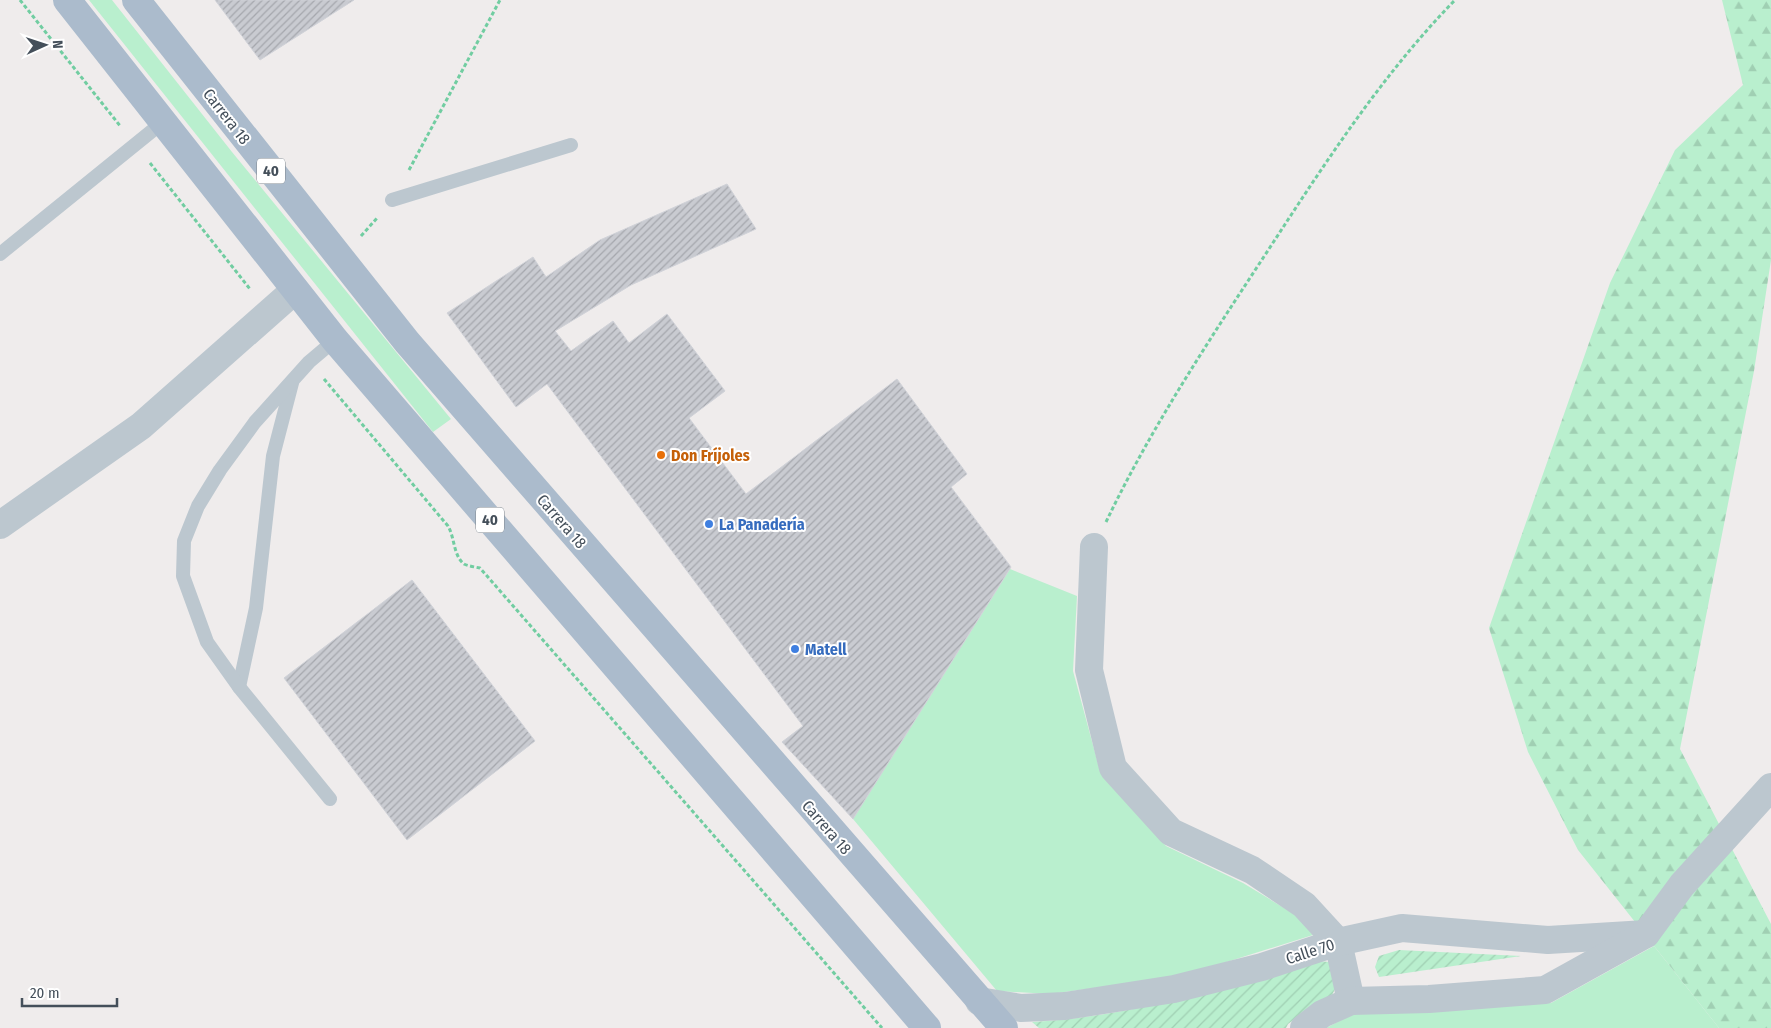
<svg xmlns="http://www.w3.org/2000/svg" width="1771" height="1028" viewBox="0 0 1771 1028" font-family="'Fira Sans Condensed',sans-serif">
	<style>
		.grass { fill: #b9efce }
		.forest { fill: url(#forest-firs) }
		.garden { fill: url(#garden-furrows) }
		.building { fill: url(#building-hatch); stroke: #d0d2d8 }
		.lines { fill: none; stroke-linecap: round; stroke-linejoin: round }
		.path { stroke: #71cda1; stroke-width: 3; stroke-dasharray: 4 2.5; stroke-linecap: butt }
		.service { stroke: #bcc7cf; stroke-width: 14 }
		.minor { stroke: #bcc7cf; stroke-width: 28 }
		.primary { stroke: #abbbcc; stroke-width: 28 }
		.food-dot { fill: #e8710a; stroke: #fff; stroke-width: 2 }
		.shop-dot { fill: #3f7fe0; stroke: #fff; stroke-width: 2 }
		.labels { text-anchor: middle; stroke-width: 4; stroke-linejoin: round; paint-order: stroke }
		.shield { fill: #fff; stroke: #7c848c; stroke-width: 1 }
		.shield-label { font-size: 15px; font-weight: bold; fill: #444f5a }
		.street-label { font-size: 16px; fill: #444f5a; stroke: #fff }
		.food-label { font-size: 16px; font-weight: bold; fill: #c56008; stroke: #fff; text-anchor: start }
		.shop-label { font-size: 16px; font-weight: bold; fill: #366cbe; stroke: #fff; text-anchor: start }
	</style>
	<defs>
		<pattern id="forest-firs" width="22" height="20" patternUnits="userSpaceOnUse" patternTransform="scale(1.25)"><rect width="22" height="20" fill="#b9efce"/><path d="M5 1l3.5 6h-7zM16 11l3.5 6h-7z" fill="#a0cfb3"/></pattern>
		<pattern id="garden-furrows" width="10" height="10" patternUnits="userSpaceOnUse" patternTransform="scale(1.25)"><rect width="10" height="10" fill="#b9efce"/><path d="M-1 1l2-2M0 10L10 0M9 11l2-2" fill="none" stroke="#a0cfb3"/></pattern>
		<pattern id="building-hatch" width="6" height="6" patternUnits="userSpaceOnUse" patternTransform="scale(1.25)"><rect width="6" height="6" fill="#c9cbd1"/><path d="M-1 1l2-2M0 6l6-6M5 7l2-2" fill="none" stroke="#a5a7ad"/></pattern>
	</defs>
	<rect width="100%" height="100%" fill="#efecec"/>
	<!-- grass -->
	<g class="grass">
		<path d="M89,0h23l120,152 219,267 -18,13z"/>
		<path d="M1010,569l67,27 -4,75 27,100 66,75 77,37 56,34 14,18 -131,41 -132,18 -53,-3 -144,-172z"/>
		<path d="M1654,946l65,82h-393l27,-14 198,-11z"/>
	</g>
	<!-- forest -->
	<path class="forest" d="M1722,0h49v260l-17,111 -74,378 91,175v104h-52l-141,-178 -50,-98 -39,-124 121,-345 65,-133 68,-65z"/>
	<!-- garden -->
	<g class="garden">
		<path d="M1399,950l122,6 -142,21 -4,-10 4,-11z"/>
		<path d="M1318,961l11,1 7,25 -5,10 -17,8 -26,19 -2,4h-247l-7,-6c98,-5 193,-35 286,-61z"/>
	</g>
	<!-- building -->
	<g class="building">
		<path d="M215,0h139l-94,60z"/>
		<path d="M727,184l29,45 -125,56 -76,46 16,20 42,-30 16,22 38,-29 58,77 -36,27 57,76 151,-115 70,95 -16,13 60,80 -158,252 -71,-77 21,-16 -256,-342 -31,23 -69,-94 86,-56 13,20 54,-37z"/>
		<path d="M412,580l123,161 -128,99 -123,-162z"/>
	</g>
	<g class="lines">
		<!-- path -->
		<g class="path">
			<path d="M20,0l101,127"/>
			<path d="M150,163l100,126"/>
			<path d="M409,170l91,-170"/>
			<path d="M361,236l17,-19"/>
			<path d="M324,379l124,147c7,12 5,29 16,38 4,2 11,3 16,4l402,460"/>
			<path d="M1106,522c45,-94 102,-180 159,-267 58,-89 116,-179 190,-255"/>
		</g>
		<!-- service -->
		<g class="service">
			<path d="M392,200l179,-55"/>
			<path d="M0,254l163,-132"/>
			<path d="M239,687l17,-79 17,-152 19,-73"/>
			<path d="M330,799l-91,-112 -32,-45 -24,-66 1,-35 14,-35 22,-36 35,-48 54,-60 26,-22"/>
		</g>
		<!-- minor -->
		<g class="minor">
			<path d="M0,525l141,-99 154,-136"/>
			<path d="M1094,547l-5,123 24,98 58,64 81,38 52,35 34,37 13,59"/>
			<path d="M979,1001l42,7 44,-2 109,-17 88,-22 76,-25 64,-14 146,12 98,-6"/>
			<path d="M1304,1028l18,-14 29,-13 78,-2 116,-9 101,-56 36,-49 89,-98"/>
		</g>
		<!-- primary -->
		<g class="primary">
			<path d="M67,0l268,340 592,688"/>
			<path d="M136,0l271,342 597,686"/>
		</g>
	</g>
	<!-- markers -->
	<circle class="food-dot" cx="661" cy="455" r="5"/>
	<g class="shop-dot">
		<circle cx="709" cy="524" r="5"/>
		<circle cx="795" cy="649" r="5"/>
	</g>
	<g class="labels">
		<!-- shield labels -->
		<g class="shield">
			<rect x="257" y="158.5" width="28" height="25" rx="4"/>
			<rect x="476" y="507.5" width="28" height="25" rx="4"/>
		</g>
		<g class="shield-label">
			<text x="271" y="176">40</text>
			<text x="490" y="525">40</text>
		</g>
		<!-- street labels -->
		<g class="street-label">
			<text transform="translate(227 116) rotate(52)" y="6">Carrera 18</text>
			<text transform="translate(562 521) rotate(49)" y="6">Carrera 18</text>
			<text transform="translate(827 827) rotate(49)" y="6">Carrera 18</text>
			<text transform="translate(1310 951) rotate(-18)" y="6">Calle 70</text>
		</g>
		<!-- food labels -->
		<g class="food-label">
			<text x="671" y="461">Don Fríjoles</text>
		</g>
		<!-- shop labels -->
		<g class="shop-label">
			<text x="719" y="530">La Panadería</text>
			<text x="805" y="655">Matell</text>
		</g>
	</g>
	<!-- north arrow -->
	<g transform="translate(45 45) rotate(87)" stroke="#ffffff" stroke-width="4" paint-order="stroke">
	<path d="M0-4L9 19L0 12L-9 19Z" fill="#444f5a"/>
	<text y="-8" font-size="14" font-weight="bold" text-anchor="middle" fill="#444f5a">N</text>
	</g>
	<!-- scale -->
	<path d="M22 998v8h95v-8" fill="none" stroke="#444f5a" stroke-width="2.5"/>
	<text x="30" y="998" font-size="15" fill="#444f5a" stroke="#ffffff" stroke-width="4" paint-order="stroke">20 m</text>
</svg>
